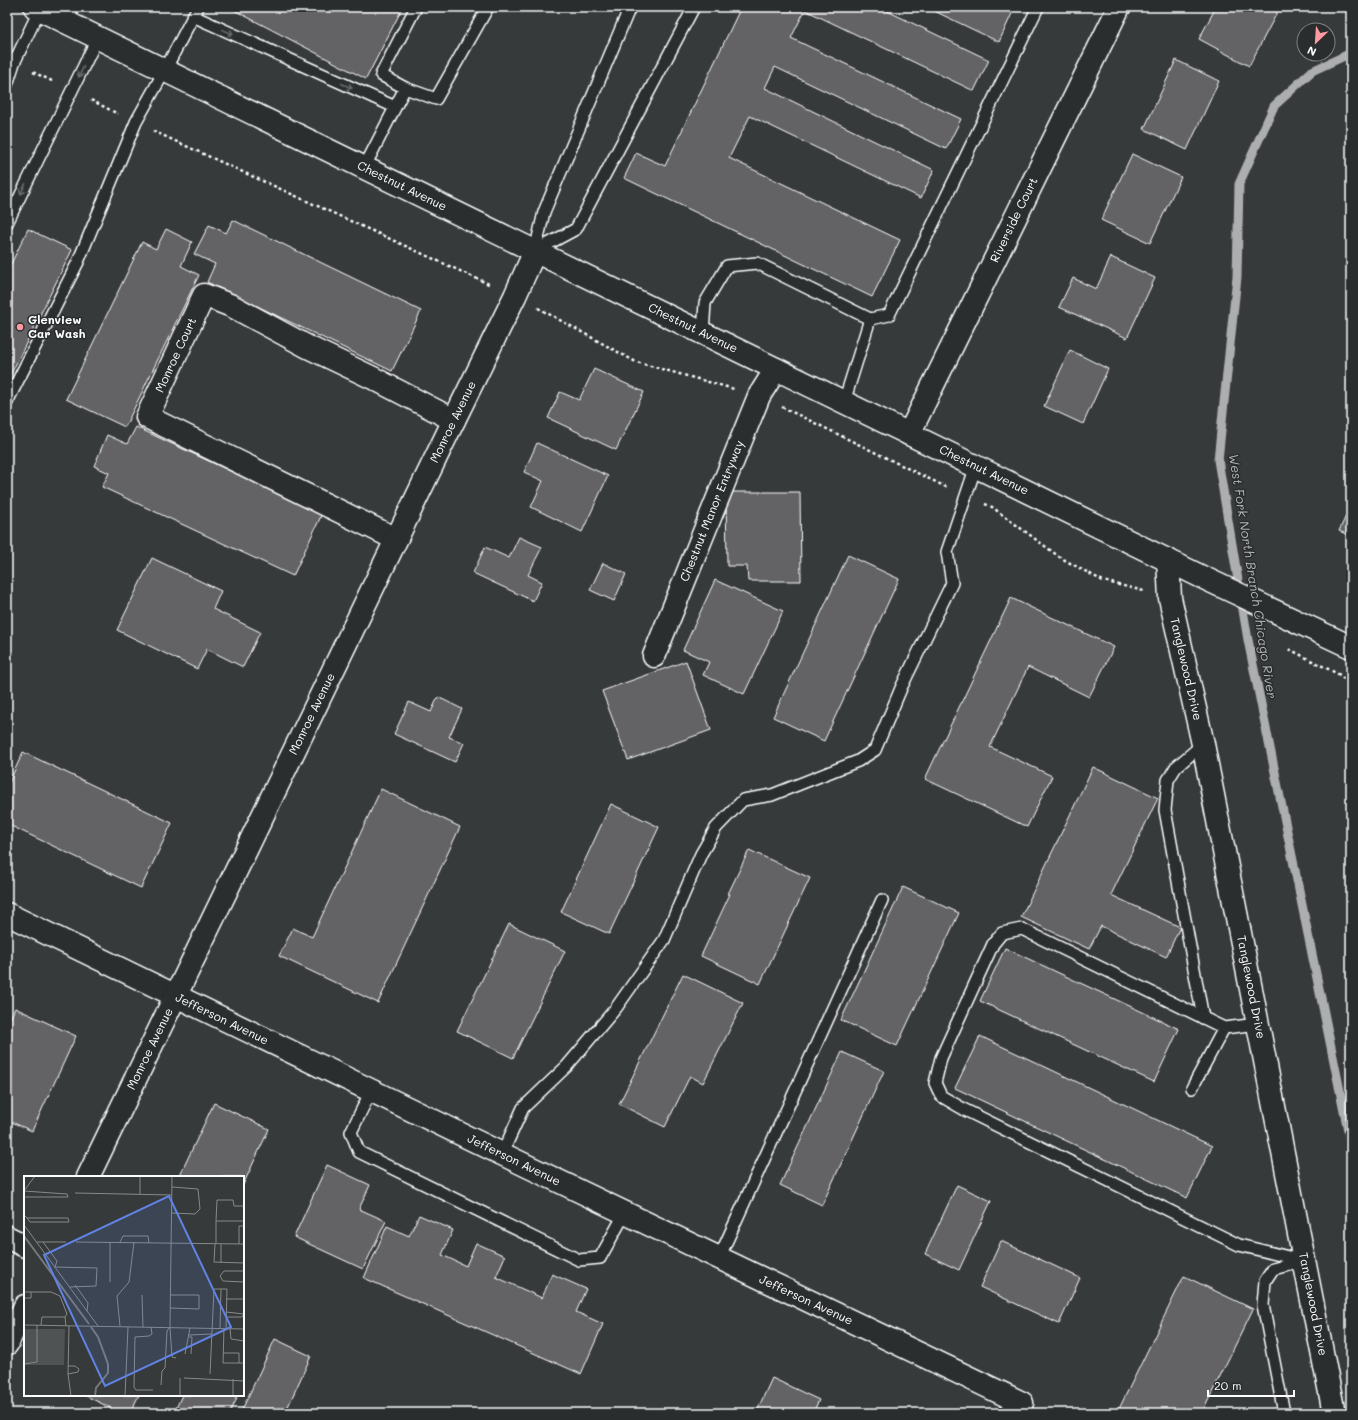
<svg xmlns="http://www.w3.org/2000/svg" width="1358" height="1420" viewBox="0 0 1358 1420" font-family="Mali,sans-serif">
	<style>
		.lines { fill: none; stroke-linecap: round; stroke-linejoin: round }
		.stream { stroke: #adaeaf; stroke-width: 9 }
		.building { fill: #636465; stroke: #fff }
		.service-casing { stroke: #fff; stroke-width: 14 }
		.minor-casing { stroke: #fff; stroke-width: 25 }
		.tertiary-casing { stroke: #fff; stroke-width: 25 }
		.path { stroke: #fff; stroke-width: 2.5; stroke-dasharray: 3 3; stroke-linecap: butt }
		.service { stroke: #2a2d2e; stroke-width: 11 }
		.minor { stroke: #2a2d2e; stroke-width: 22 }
		.tertiary { stroke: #2a2d2e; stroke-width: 22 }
		.oneway { stroke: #6a6c6d }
		.poi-dot { fill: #ff9aa2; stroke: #2a2d2e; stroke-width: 1.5 }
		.labels { text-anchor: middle; stroke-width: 3; stroke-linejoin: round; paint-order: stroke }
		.street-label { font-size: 12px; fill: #fff; stroke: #2a2d2e }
		.poi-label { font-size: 12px; font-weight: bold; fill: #fff; stroke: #2a2d2e; text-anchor: start }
		.water-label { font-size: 13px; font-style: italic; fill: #b4b5b5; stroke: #2a2d2e }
		.inset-river { fill: none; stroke: #767879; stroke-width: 2 }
		.inset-road { fill: none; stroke: #878989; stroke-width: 1 }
		.view { fill: #6183e4; fill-opacity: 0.15; stroke: #6183e4; stroke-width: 2 }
		.inset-edge { fill: none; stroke: #fff; stroke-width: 2 }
	</style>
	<rect width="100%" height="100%" fill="#373a3b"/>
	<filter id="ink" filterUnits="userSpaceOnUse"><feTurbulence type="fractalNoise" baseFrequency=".025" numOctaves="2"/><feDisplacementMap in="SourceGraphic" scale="8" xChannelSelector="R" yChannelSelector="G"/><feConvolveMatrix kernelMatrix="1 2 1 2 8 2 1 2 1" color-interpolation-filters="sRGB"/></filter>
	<g filter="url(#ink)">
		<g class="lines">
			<!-- stream -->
			<path class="stream" d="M1351,53l-39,18 -38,35 -35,78 -2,93 -19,183 30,180 103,505"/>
		</g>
		<!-- building -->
		<g class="building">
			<path d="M230,7h173l-37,72 -136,-71z"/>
			<path d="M741,7h138l110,53 -15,31 -169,-81 -14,28 170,81 -15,30 -171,-82 -10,21 169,82 -13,28 -171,-82 -21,42 171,82 -28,57 -248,-119 12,-25 29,13z"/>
			<path d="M926,7h85l3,2 -15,33z"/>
			<path d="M1216,7h64l-31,59 -50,-27z"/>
			<path d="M1176,60l43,21 -32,69 -43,-21z"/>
			<path d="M1132,154l49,23 -31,66 -49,-23z"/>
			<path d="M233,220l188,91 -29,60 -185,-89 8,-18 -21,-10 15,-29 17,8z"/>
			<path d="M28,229l44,21 -65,132v-110z"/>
			<path d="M166,229l26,13 -11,24 18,9 -74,152 -59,-28 76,-157 14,7z"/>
			<path d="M1111,257l44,21 -28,60 -68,-31 14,-29 23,11z"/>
			<path d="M1070,350l38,19 -25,55 -39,-18z"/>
			<path d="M594,369l50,23 -28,58 -68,-32 12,-26 19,8z"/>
			<path d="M136,427l186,87 -29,62 -191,-89 7,-14 -15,-7 13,-31 20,9z"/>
			<path d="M537,443l71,33 -26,56 -51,-25 12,-26 -19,-9z"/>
			<path d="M726,492h74l1,89h-53l-1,-15h-20z"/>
			<path d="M1351,505v31l-12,-5z"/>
			<path d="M519,537l23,10 -14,28 14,7 -9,19 -60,-28 12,-26 24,11z"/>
			<path d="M848,555l51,24 -75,162 -51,-24z"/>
			<path d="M152,558l69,33 -8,18 47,23 -17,35 -36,-18 -10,20 -80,-39z"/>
			<path d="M603,563l23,11 -12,27 -24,-11z"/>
			<path d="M715,580l68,31 -39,83 -41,-19 6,-13 -26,-12z"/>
			<path d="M1011,598l103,49 -25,50 -61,-30 -38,80 62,29 -25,51 -102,-48z"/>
			<path d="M686,661l25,69 -83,30 -26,-69z"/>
			<path d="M438,697l24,12 -13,28 15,6 -9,19 -61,-28 15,-32 22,10z"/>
			<path d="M23,752l149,71 -31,65 -134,-64v-37z"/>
			<path d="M1093,767l65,31 -47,97 69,32 -14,30 -65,-31 -12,23 -68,-32z"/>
			<path d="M381,789l79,38 -82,176 -99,-47 14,-28 19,9z"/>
			<path d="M611,804l48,23 -50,107 -48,-22z"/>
			<path d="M749,850l61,28 -50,106 -59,-28 29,-62h-2z"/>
			<path d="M903,887l56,26 -62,133 -56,-26z"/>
			<path d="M509,924l56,27 -52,107 -56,-27z"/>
			<path d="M1005,948l174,81 -25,53 -174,-81z"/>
			<path d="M683,974l60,29 -40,80 -13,-7 -25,51 -46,-23z"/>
			<path d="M15,1008l61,28 -44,95 -25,-11v-94z"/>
			<path d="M980,1036l232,110 -25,52 -232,-110z"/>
			<path d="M842,1052l42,19 -62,134 -42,-20z"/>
			<path d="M214,1103l55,26 -26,56v-8h-64z"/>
			<path d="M327,1165l43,20 -11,24 27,12 -23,48 -69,-32z"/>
			<path d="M957,1185l34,16 -32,69 -34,-16z"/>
			<path d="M419,1215l34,15 -11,25 24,11 10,-23 29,13 -9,21 46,21 10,-24 34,15 -10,23 27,12 -22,50 -217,-96 23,-52 22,10z"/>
			<path d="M1001,1241l79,37 -21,46 -79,-37z"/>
			<path d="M1184,1276l69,33 -51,104h-85z"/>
			<path d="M275,1339l36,17 -26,57h-43l-1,-1z"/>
			<path d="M772,1378l47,22 -6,13h-57z"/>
			<path d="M84,1395h55l-9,18h-9z"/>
			<path d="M182,1395h48l7,3 -7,15h-56z"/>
		</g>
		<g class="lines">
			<!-- service casing -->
			<g class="service-casing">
				<g id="service">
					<path d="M193,16l202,91"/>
					<path d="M66,21l7,-14"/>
					<path d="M7,85l7,-22 26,-54"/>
					<path d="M405,88l-24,-13 35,-68"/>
					<path d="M364,168l41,-80 31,11 52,-92"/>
					<path d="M7,223l91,-186"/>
					<path d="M535,251l41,-22 118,-222"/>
					<path d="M535,251l9,-39 86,-205"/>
					<path d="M703,333l2,-30 22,-37 30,-3 113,56 19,-4 149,-308"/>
					<path d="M7,402l71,-140 58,-140 29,-52 33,-63"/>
					<path d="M844,402l26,-83"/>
					<path d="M1203,1018l-38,-208 3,-30 8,-13 27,-23"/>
					<path d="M1258,1024l-34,4 -202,-99 -20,4 -9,11 -52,114 -6,25 6,13 24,14 274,135 66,16"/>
					<path d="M1192,1088l32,-60"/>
					<path d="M371,1091l-20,41 8,20 220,108 21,-2 25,-45"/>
					<path d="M502,1154l21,-46 44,-42 49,-58 48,-68 37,-86 15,-26 27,-28 29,-5 86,-34 17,-11 27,-64 50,-103 -5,-31 29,-86"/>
					<path d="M719,1258l163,-358"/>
					<path d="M1284,1413l-21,-108 2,-24 8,-12 29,-7"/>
				</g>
			</g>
			<!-- minor casing -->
			<g class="minor-casing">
				<g id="minor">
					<path d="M909,434l210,-427"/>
					<path d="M396,539l-249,-122 57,-122 28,11 76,41 65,31 81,42"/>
					<path d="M1168,560l2,38 33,146 131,669"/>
					<path d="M654,656l105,-260 17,-27"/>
					<path d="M7,914l495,240 520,249"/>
					<path d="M88,1177l366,-757 61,-124 20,-45"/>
					<path d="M7,1237l18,9"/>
					<path d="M7,1344l18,-38"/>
				</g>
			</g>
			<!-- tertiary casing -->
			<g class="tertiary-casing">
				<path id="tertiary" d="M35,7l1169,571 147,69"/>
			</g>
			<!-- path -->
			<g class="path">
				<path d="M33,72l21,10"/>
				<path d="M91,100l27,14"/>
				<path d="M153,131l338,154"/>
				<path d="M538,308l98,54 98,27"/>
				<path d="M782,407l166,81"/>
				<path d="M985,504l7,3 69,51 42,23 41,10"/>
				<path d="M1289,649l51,26 11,12"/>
			</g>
			<!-- service -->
			<use href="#service" class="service"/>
			<!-- minor -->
			<use href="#minor" class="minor"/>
			<!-- tertiary -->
			<use href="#tertiary" class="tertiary"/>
		</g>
		<!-- one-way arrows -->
		<defs><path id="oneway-shaft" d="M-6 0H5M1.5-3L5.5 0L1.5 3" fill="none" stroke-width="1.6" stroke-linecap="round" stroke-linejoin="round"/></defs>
		<g class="oneway">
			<use href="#oneway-shaft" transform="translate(228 32) rotate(24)"/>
			<use href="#oneway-shaft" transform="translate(81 72) rotate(116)"/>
			<use href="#oneway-shaft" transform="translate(347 86) rotate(24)"/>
			<use href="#oneway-shaft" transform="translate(23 189) rotate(116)"/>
		</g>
	</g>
	<!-- markers -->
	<circle class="poi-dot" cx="20" cy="327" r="4"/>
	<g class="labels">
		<!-- street labels -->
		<g class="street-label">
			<text transform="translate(402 186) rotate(26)" y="4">Chestnut Avenue</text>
			<text transform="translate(1014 220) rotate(-64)" y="4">Riverside Court</text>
			<text transform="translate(693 328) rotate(26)" y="4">Chestnut Avenue</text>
			<text transform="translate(176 355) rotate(-65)" y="4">Monroe Court</text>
			<text transform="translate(453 422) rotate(-64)" y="4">Monroe Avenue</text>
			<text transform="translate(984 470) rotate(26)" y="4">Chestnut Avenue</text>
			<text transform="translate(712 511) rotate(-68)" y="4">Chestnut Manor Entryway</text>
			<text transform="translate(1186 669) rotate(77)" y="4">Tanglewood Drive</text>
			<text transform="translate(312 714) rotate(-64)" y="4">Monroe Avenue</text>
			<text transform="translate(1251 987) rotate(79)" y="4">Tanglewood Drive</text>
			<text transform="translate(222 1019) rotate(26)" y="4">Jefferson Avenue</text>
			<text transform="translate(150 1049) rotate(-64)" y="4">Monroe Avenue</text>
			<text transform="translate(514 1160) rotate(26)" y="4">Jefferson Avenue</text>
			<text transform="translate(806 1300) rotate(25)" y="4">Jefferson Avenue</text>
			<text transform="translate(1313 1304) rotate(79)" y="4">Tanglewood Drive</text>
		</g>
		<!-- poi labels -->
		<g class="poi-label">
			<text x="28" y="324">Glenview<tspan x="28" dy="14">Car Wash</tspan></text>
		</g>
		<!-- water labels -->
		<g class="water-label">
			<text transform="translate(1253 576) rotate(81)" y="5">West Fork North Branch Chicago River</text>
		</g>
	</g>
	<!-- overview -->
	<g transform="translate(24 1176)">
		<rect width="220" height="220" fill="#373a3b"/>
		<path d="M0,153h41l-1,36h-40z" fill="#505354"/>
		<path class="inset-river" d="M0,60l65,88M67,151l7,10 10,27v9l-12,15 -1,8"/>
		<path class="inset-road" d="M148,0l-2,151 2,30 4,1M0,15l43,3 1,3h-44M0,15l11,-15M51,17l97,2M116,18v-18M220,30h-10l-1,-6h-16l-1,21h28M148,37l23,1 5,-5 -2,-20 -26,-2M0,39l3,3 3,4h39l-1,-4h-41M0,49l74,101M13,66h29M19,66l14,19 -2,6M52,66l168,2M86,66v40M96,66l3,-6h25l1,7M191,68l-1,18 30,1M192,68v-23M197,68v19M215,68v-18h5M31,91l42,1 -1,18 -26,1M220,95h-20l-4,5 3,5 21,1M51,109l13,18 -1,8M0,116h27l9,4 7,18 -2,3M0,116v25M118,119l1,32M0,122h7v-6M202,123h18M146,132l29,1v-14h-28M202,141h16l2,-3 -18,-2M0,149l220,4M17,149l1,-8h23l1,9M45,150l-1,48 3,22M96,150l-3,-30 12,-14 5,-40M127,151l1,7 -3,2 -14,1 -1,50 2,3h17M196,152l1,-39M200,152l-1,35h21M206,152l1,11 13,2M165,159l23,-1M165,161h3l-1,17M199,177h16v10M161,178l5,-26M0,188l13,-2v-37M44,190h7l4,3 -1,3 -10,2M186,198l4,-85h13l-1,39M160,202l60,3M137,209l1,-14 3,-3 2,-37 3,-4M101,220l3,-69M156,220v-18M209,220v-17"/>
		<path class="view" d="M145,20l62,131 -126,59 -61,-131z"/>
		<rect width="220" height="220" class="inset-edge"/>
	</g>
	<!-- margin -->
	<rect width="1358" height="1420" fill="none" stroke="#2a2d2e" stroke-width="24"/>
	<rect x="12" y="12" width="1334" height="1396" fill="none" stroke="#fff" stroke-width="1.5" filter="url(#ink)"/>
	<!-- north arrow -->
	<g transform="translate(1316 42) rotate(205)"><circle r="19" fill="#2a2d2e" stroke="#7f8182"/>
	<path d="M0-3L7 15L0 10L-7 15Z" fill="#ff9aa2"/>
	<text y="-6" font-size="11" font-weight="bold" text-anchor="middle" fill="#ffffff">N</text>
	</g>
	<!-- scale -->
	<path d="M1208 1390v6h86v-6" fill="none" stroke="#ffffff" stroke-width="2"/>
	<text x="1214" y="1390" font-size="12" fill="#ffffff" stroke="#2a2d2e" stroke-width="3" paint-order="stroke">20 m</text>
</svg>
